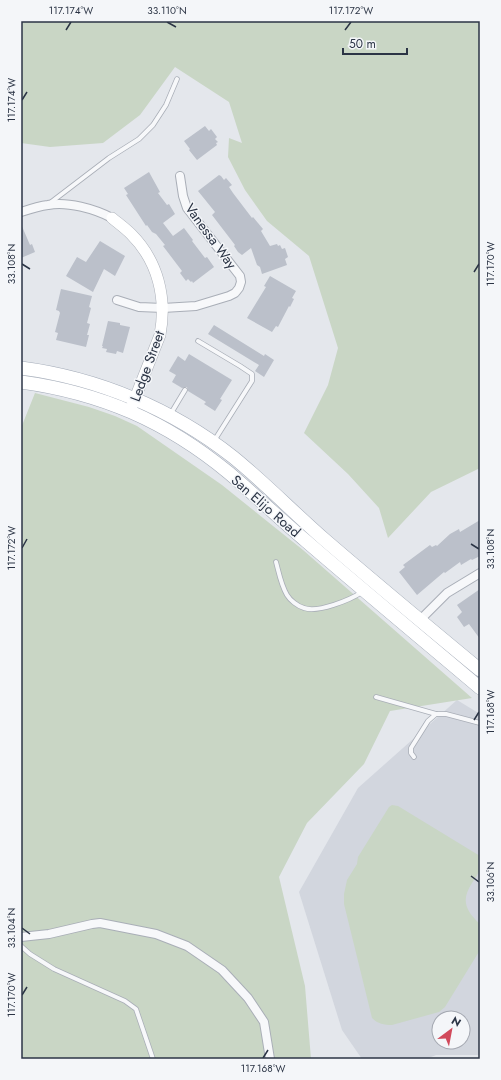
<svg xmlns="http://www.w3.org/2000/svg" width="501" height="1080" viewBox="0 0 501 1080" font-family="Jost,sans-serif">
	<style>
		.built { fill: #d2d6de; fill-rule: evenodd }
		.green { fill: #c9d6c5 }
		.building { fill: #bbc0ca }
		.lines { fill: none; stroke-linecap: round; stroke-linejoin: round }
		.lane-casing { stroke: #a9aeb7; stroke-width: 5.5 }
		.street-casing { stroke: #a9aeb7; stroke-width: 10 }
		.secondary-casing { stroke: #a9aeb7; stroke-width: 12 }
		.primary-casing { stroke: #a3abb8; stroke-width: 14 }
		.lane { stroke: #f7f8fa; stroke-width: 4 }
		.street { stroke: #f7f8fa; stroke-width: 8 }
		.secondary { stroke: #fff; stroke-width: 11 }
		.primary { stroke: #fff; stroke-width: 13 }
		.ticks { fill: none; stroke: #2b3445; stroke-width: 1.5 }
		.labels { text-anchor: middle; stroke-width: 3; stroke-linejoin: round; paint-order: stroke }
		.street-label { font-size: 14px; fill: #2b3445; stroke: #f4f6f9 }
		.neatline { fill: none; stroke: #2b3445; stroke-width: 1.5 }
		.ticks-label { font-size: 10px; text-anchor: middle; fill: #2b3445 }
	</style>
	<rect width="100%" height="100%" fill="#e4e7ec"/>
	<!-- built -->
	<path class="built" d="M457,700l23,14v341h-44l-10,4h-64l-20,-29 -43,-138 59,-104zM439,1018h24v24h-24z"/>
	<!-- green -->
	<g class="green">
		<path d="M21,21h459v447l-49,24 -43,46 -9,-30 -31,-34 -44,-41 24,-48 10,-37 -29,-92 -42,-35 -22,-31 -17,-33 1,-19 13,5 -13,-41 -54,-35 -35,48 -37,28 -53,4 -29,-4z"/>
		<path d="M35,393l54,14 26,9 22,10 85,59 81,65 169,148 -82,13 -26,53 -57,59 -28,54 26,109 6,73h-290v-631z"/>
		<path d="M392,805l6,1 82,50c0,4 1,9 0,13 -1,4 -5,9 -8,14 -11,17 -7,27 8,41v26l-35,57 -6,5 -47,13c-8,0 -14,-1 -20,-7l-28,-114v-10l3,-14 10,-16 1,-7 31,-50z"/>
	</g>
	<!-- building -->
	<g class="building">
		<path d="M205,126l4,5 2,-2 6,8 -2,2 3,3 -2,1 1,2 -20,15 -8,-10 1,-1 -6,-8z"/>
		<path d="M149,172l11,20 -2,1 9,12 2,-1 6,10 -12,9 10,13 11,-8 9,12 -1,1 13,17 2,-1 7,10 -21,16 -1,-2 -1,1 -3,-3 -2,2 -6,-8 2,-2 -19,-25 2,-1 -9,-11 -4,-2 -5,-7 -1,1 -20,-31 2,-1 -4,-6z"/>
		<path d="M219,175l2,1 3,4 2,-2 6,7 -3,2 4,6 19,25 1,-1 10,12 -2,2 9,15 7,-2 1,2 2,-1 2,4 3,-1 3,9 -3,2 2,6 -25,9 -2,-7 -3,-2 -6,-17 -9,7 -4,-3 -4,-6 1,-1 -23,-30 3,-3 -17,-21z"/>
		<path d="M21,224l9,21 2,-1 3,8 -14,6z"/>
		<path d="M100,241l25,15 -10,20 -11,-7 -11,23 -27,-16 11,-19 9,5z"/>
		<path d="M270,276l26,15 -4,7 2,1 -4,8 -1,-1 -11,21 -2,-1 -4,6 -25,-14 19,-31 -2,-1z"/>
		<path d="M61,289l31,7 -3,11 2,1 -4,15 3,1 -3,11h2l-3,12 -30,-7 2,-7 -3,-1 5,-19 -1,-2 -3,-1z"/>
		<path d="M108,321l12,2v2l10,2 -7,26 -6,-2 -1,3 -10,-2 1,-3 -5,-1 1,-2h-1z"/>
		<path d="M214,325l50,31 1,-2 9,6 -10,17 -9,-6 4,-6 -51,-31z"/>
		<path d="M189,354l43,26 -12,19 2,1 -7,11 -11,-7 2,-2 -18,-11 -1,-4 -5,1 -10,-6 4,-7 -7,-4 9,-15 7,5z"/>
		<path d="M480,520v36l-8,4 -1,-1 -10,6 -1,-3 -15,11 -1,-1 -27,23 -18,-23 6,-5 -2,-2 27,-20 2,2 4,-2 1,1 13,-12 9,-5 1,3z"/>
		<path d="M480,589v50l-11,-15 -5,3 -7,-10 5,-5 -5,-7z"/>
	</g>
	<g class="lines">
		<!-- lane casing -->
		<g class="lane-casing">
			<g id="lane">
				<path d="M50,203l59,-45 30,-19 14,-14 13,-20 11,-26"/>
				<path d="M198,341l42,25 12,8v7l-38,60"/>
				<path d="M170,415l15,-25"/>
				<path d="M276,562c3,11 5,23 11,33 3,5 10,11 17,13 14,5 46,-8 58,-16"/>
				<path d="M376,697l60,17"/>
				<path d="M414,757l-3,-4v-5l17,-27 8,-7h10l34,9"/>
				<path d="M21,946l9,8 24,15 71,32 11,8 17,50"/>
			</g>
		</g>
		<!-- street casing -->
		<g class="street-casing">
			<g id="street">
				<path d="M21,212c9,-3 18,-6 27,-7 19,-4 47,4 64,13"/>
				<path d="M117,300l22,7 24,1 33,-2 33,-10 6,-3 4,-5 2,-6 -1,-6 -53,-68 -4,-12 -3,-20"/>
				<path d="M420,620l27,-27 33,-20"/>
				<path d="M21,937l28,-3 43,-10 8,-1 56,11 31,12 35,24 26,28 16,24 6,37"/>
			</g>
		</g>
		<!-- secondary casing -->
		<g class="secondary-casing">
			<path id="secondary" d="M112,218c6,5 13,10 19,16 27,27 36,64 29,101l-28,71"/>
		</g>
		<!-- primary casing -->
		<g class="primary-casing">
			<g id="primary">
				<path d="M21,368c77,10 151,41 212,89 32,26 61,56 92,83 51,44 103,87 155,130"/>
				<path d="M21,382c80,11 145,39 208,91 26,22 51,46 77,68 58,50 116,98 174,147"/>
			</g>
		</g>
		<!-- lane -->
		<use href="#lane" class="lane"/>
		<!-- street -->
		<use href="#street" class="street"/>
		<!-- secondary -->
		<use href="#secondary" class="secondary"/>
		<!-- primary -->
		<use href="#primary" class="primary"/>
	</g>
	<!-- ticks -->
	<path class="ticks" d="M167,22l9,5M66,30l5,-8M345,30l6,-8M22,100l5,-8M22,264l8,5M474,272l5,-8M471,544l8,5M22,548l5,-9M474,720l5,-8M471,876l8,6M22,928l8,6M22,995l5,-8M263,1058l5,-8"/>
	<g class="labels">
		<!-- street labels -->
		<g class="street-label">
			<text transform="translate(211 236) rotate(54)" y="5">Vanessa Way</text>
			<text transform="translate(147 366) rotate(-70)" y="5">Ledge Street</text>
			<text transform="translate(266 506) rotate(41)" y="5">San Elijo Road</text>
		</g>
	</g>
	<!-- border -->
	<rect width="501" height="1080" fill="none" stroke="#f4f6f9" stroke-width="44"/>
	<!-- north arrow -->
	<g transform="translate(451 1030) rotate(32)"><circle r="19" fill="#f4f6f9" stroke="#a4a8b1"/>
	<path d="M0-3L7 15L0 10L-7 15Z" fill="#d1495b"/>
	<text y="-6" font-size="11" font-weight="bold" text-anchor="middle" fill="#2b3445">N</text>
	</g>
	<!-- scale -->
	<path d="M343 48v6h64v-6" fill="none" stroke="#2b3445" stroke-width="2"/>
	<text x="349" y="48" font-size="12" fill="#2b3445" stroke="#f4f6f9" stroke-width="3" paint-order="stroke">50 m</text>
	<rect x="22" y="22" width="457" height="1036" class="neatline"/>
	<g class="ticks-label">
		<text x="71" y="14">117.174°W</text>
		<text x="167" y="14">33.110°N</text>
		<text x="351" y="14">117.172°W</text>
		<text transform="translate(11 100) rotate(-90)" y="4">117.174°W</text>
		<text transform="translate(11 264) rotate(-90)" y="4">33.108°N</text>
		<text transform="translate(490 264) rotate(-90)" y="4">117.170°W</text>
		<text transform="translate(11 548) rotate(-90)" y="4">117.172°W</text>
		<text transform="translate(490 549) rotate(-90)" y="4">33.108°N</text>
		<text transform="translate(490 712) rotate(-90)" y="4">117.168°W</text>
		<text transform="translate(490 882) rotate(-90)" y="4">33.106°N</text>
		<text transform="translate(11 928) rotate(-90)" y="4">33.104°N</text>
		<text transform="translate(11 995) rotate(-90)" y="4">117.170°W</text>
		<text x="263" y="1072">117.168°W</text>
	</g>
</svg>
